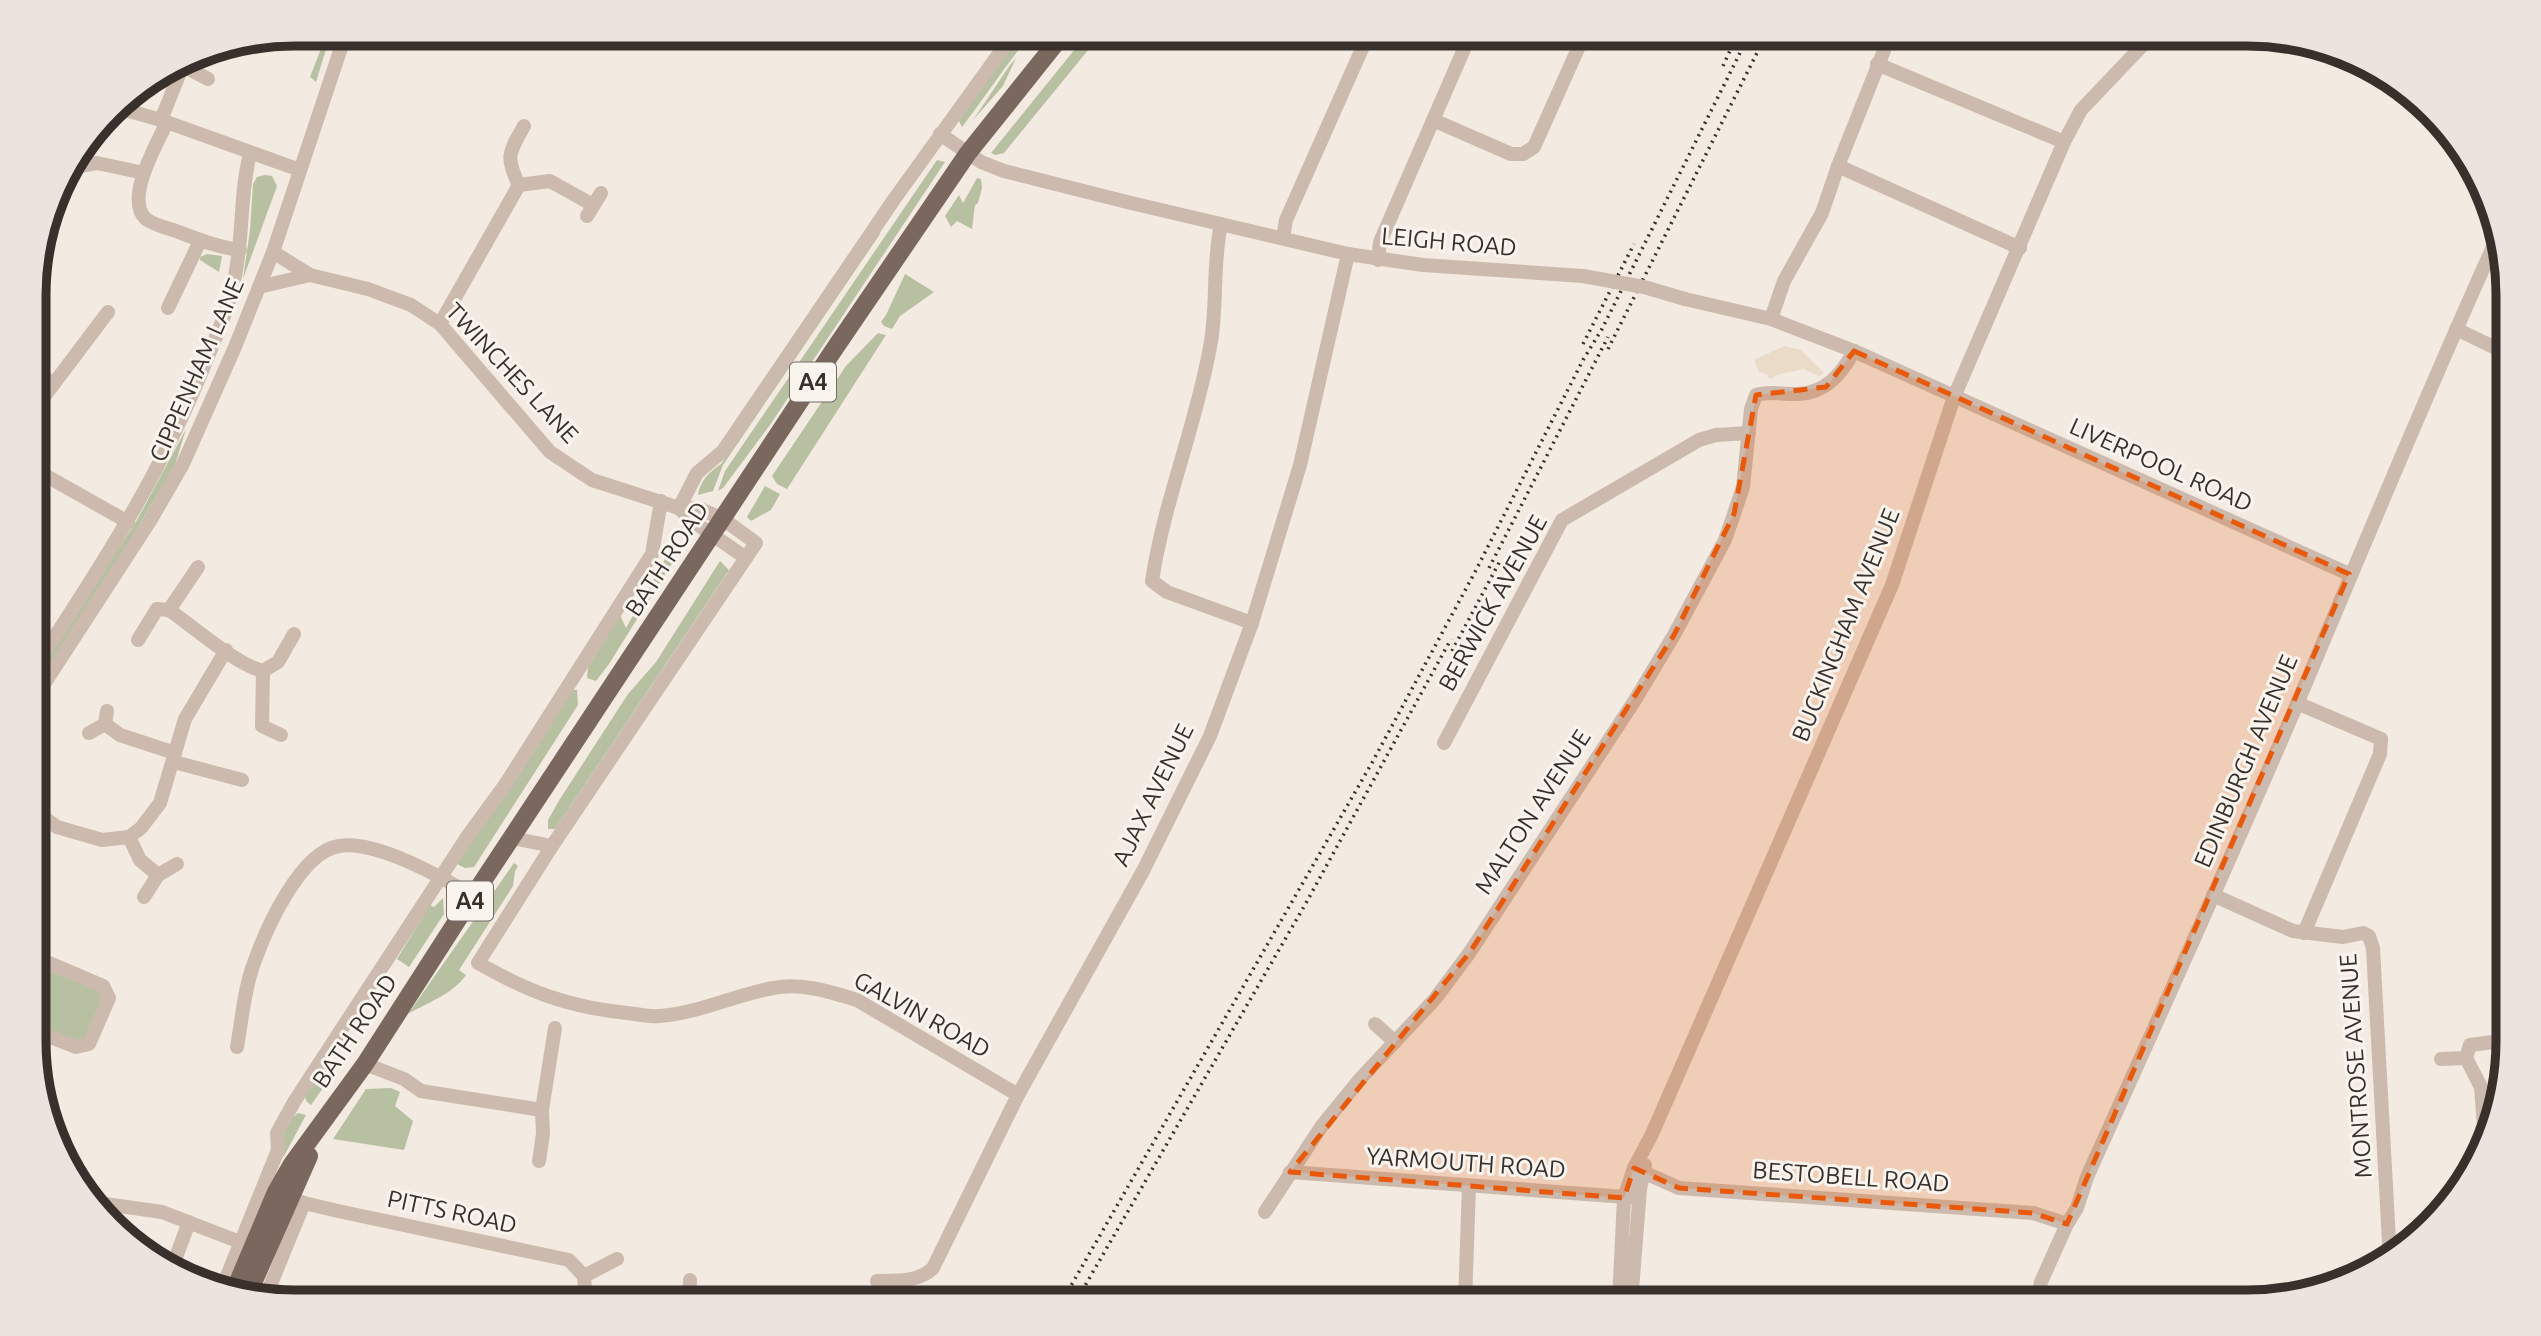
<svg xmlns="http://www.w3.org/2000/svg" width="2541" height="1336" viewBox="0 0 2541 1336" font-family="Ubuntu,sans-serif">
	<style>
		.green { fill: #b7c1a1 }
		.plaza { fill: #eadbc9 }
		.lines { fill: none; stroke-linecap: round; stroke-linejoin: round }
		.minor { stroke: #cbbaad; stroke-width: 14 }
		.major { stroke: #7a675d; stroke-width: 18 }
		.rail { stroke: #39302b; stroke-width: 3.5; stroke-dasharray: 2 5; stroke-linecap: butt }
		.minor-bridge { stroke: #cbbaad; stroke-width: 14 }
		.marked { fill: #e8590c; fill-opacity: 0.2; stroke: #e8590c; stroke-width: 5; stroke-dasharray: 14 9; stroke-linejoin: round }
		.labels { text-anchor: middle; stroke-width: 6; stroke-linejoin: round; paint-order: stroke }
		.shield { fill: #faf4ee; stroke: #736b66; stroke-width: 2 }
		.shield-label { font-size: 23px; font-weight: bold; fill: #39302b }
		.street-label { font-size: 24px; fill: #39302b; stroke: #faf4ee }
		.rim { fill: none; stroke: #39302b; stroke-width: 9 }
	</style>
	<rect width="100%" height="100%" fill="#f3eae1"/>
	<!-- green -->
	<g class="green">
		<path d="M324,33h7l-15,49 -6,-5 14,-36z"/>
		<path d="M1023,33h9c-25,30 -46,63 -70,94l-4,-8z"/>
		<path d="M1088,33h14l-98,120 -8,2 -5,-2z"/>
		<path d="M1016,58l-13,28 -30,34 37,-55z"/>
		<path d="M937,160l8,2 -175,263 -47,63 -5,3 7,-20z"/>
		<path d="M265,175l7,1 5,10 -34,93 7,-49 3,-46 4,-7z"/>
		<path d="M977,178l4,1 1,9 -4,15 -3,2 -3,24 -15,-8 -6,6 -6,-11 14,-21 4,8z"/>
		<path d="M881,226l-1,8 -157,231 -10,26 -15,4c2,-14 11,-23 23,-31z"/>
		<path d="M207,254l15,2 -3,16 -19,-12v-3z"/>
		<path d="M905,274l29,18 -34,24 -8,13 -8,-3 -3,-4 5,-7z"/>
		<path d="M878,333l8,2 -99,154 -10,-5 -5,-8 74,-110z"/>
		<path d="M186,429l-11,36 -44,74 -96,147v-9l102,-157z"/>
		<path d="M765,486l15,8 -9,16 -20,11 -4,-4z"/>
		<path d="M672,547l7,5 -70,112 -13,17 -9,-3 1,-11 32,-52 6,13z"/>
		<path d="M720,561l9,9 -174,259h-7v-9l12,-21 68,-105 28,-32z"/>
		<path d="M572,690h5l1,15 -104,162 -9,1 -8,-4z"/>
		<path d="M514,863l4,3 -3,5 -2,15 -54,84 7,5c-14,20 -38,27 -58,39z"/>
		<path d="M443,898l1,16 -35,53 -12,-8 33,-54 4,2z"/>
		<path d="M35,965l65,26 4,6 -17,43 -8,2 -44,-17z"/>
		<path d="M331,1059l9,5 -29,41 -4,-3 -2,-5z"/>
		<path d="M391,1088l9,4 -5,14 18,15 -9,29 -71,-11 33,-50z"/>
		<path d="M298,1113l8,2 -22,41h-3c1,-15 4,-35 17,-43z"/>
	</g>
	<!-- plaza -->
	<path class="plaza" d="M1784,346l17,4 23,23 -5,3 -15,-7 -28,6 -4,4 -5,-2 1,-2 -9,-3 -5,-12z"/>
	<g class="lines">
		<!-- minor -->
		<g class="minor">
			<path d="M178,63l30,16"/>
			<path d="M1877,64l187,78"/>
			<path d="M115,107l46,13 139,50"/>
			<path d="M161,120l22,-55"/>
			<path d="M1433,120l78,34h12l11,-7 51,-114"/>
			<path d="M167,122c-10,22 -43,77 -21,97 8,6 21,9 30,12 21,8 41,16 64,19"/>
			<path d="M940,134l41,28 23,9 123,31 221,52 75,11 160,11"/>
			<path d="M1838,166l182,82"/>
			<path d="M69,168l28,-5 47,10"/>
			<path d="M519,185l31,-4 43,24"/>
			<path d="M519,185c-14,-28 -10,-33 5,-59"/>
			<path d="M587,216l14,-23"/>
			<path d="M1221,224c-9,42 -3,82 -11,123 -14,79 -46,154 -58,234l15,11 85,31"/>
			<path d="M1283,238l3,-18 83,-187"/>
			<path d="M273,252l37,23 58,14 43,16 29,19 110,128 42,28 87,28h19l25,11 33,24 -204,303 -74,117c51,29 90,44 149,50 11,1 22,4 32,3 40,-3 76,-21 114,-28 27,-6 58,4 84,12l161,95"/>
			<path d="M1378,260l2,-18 91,-209"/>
			<path d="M259,287l51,-12"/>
			<path d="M1685,299l86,20 83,32 495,223"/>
			<path d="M168,308l32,-67"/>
			<path d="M1771,319l13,-38 38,-68 16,-47 53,-133"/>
			<path d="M440,324l79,-139"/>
			<path d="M2456,329l50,24"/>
			<path d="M34,370l20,14"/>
			<path d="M34,410l74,-98"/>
			<path d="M34,469l94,53"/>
			<path d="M679,508l18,-35 26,-22 172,-253 119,-165"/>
			<path d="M679,508l12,12 55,38"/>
			<path d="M198,567l-29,43c25,17 66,54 94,61l15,-9 16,-28"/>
			<path d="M138,640l19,-31 12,1"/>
			<path d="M35,667c64,-97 126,-193 169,-301 11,-27 23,-53 29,-81 11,-43 6,-89 17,-131"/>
			<path d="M263,671l-1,55 19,9"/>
			<path d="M35,698l115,-177 33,-57 52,-117 38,-95 73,-219"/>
			<path d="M2297,703l84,36 -1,15 -76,179"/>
			<path d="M105,724l15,11 55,18"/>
			<path d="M89,733l16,-9 2,-13"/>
			<path d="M1444,743l118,-223 137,-80 17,-5 33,-2"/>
			<path d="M174,762l68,18"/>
			<path d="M35,811l22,16 45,13 27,-3 12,-9 19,-25 25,-84 41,-69"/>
			<path d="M129,837l11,23 18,15"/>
			<path d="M512,838l40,8"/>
			<path d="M2213,895l80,36 50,6 20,-4 6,3 4,12 17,312"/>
			<path d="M144,897l14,-22 19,-11"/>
			<path d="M35,957l68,29 6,12 -20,46 -13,3 -41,-16"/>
			<path d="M1375,1024l20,18"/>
			<path d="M237,1047c5,-27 7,-58 17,-84 12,-34 46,-111 85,-117 37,-6 103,31 134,50"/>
			<path d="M2466,1058l4,-13 23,-3"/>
			<path d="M2441,1059l25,-1 15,29 4,53"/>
			<path d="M365,1064l39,15 17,12 121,19"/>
			<path d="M539,1161l4,-27 -1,-24 13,-82"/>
			<path d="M1634,1168l45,20 354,25 34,11"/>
			<path d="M1290,1172l349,26"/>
			<path d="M283,1195l21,8 34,8 231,49 15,16 2,27"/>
			<path d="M91,1202l71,10 78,30"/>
			<path d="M1265,1212l56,-85 39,-48 75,-80 35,-47 165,-252 39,-65 51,-95 9,-26 9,-27 8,-78 5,-14c14,-4 24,-1 38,-1 30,1 47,-19 60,-43"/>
			<path d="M169,1269l3,-1 17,-46"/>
			<path d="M584,1276l33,-17"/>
			<path d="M877,1281c20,0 42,1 56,-13l85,-173 125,-224 67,-135 42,-113 48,-158 48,-211"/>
			<path d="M223,1286l55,-136 -1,-17 17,-31 173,-265 38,-52 147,-231 9,-53"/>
			<path d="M266,1296l38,-93"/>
			<path d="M1465,1302l4,-116"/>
			<path d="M1619,1302l5,-104 10,-30 18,-34 240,-549 62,-188 110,-255 17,-32 61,-64 9,-13"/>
			<path d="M1631,1302l9,-113 5,-24"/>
			<path d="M2037,1302l4,-20 26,-58 10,-16 10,-31c71,-157 142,-314 210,-473 66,-156 130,-312 200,-466"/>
			<path d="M689,1303l1,-23"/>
		</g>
		<!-- major -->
		<g class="major">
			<path d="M235,1289l41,-97 16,-28 73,-100 108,-168 360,-545 135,-198 96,-120"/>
			<path d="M249,1292l60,-136"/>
		</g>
		<!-- rail -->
		<g class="rail">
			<path d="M1723,66l15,-33"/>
			<path d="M1583,344l51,-100"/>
			<path d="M1608,349l159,-316"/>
			<path d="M1489,568l119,-231"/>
			<path d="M1452,651l48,-90"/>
			<path d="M1061,1303l312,-542 102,-189 108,-212 19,-31 148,-296"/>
			<path d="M1075,1303l231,-400 145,-264"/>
		</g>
		<!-- minor-bridge -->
		<path class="minor-bridge" d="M1583,276l61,11 41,12"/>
	</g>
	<!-- marked area -->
	<path class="marked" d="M1854,351l495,223 -282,650 -34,-11 -354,-25 -45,-20 -10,30 -334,-26 180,-220 204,-317 60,-121 22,-119 70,-8z"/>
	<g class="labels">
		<!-- shield labels -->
		<g class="shield">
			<rect x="790" y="362.5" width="46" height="39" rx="5"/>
			<rect x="447" y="881.5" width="46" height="39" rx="5"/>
		</g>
		<g class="shield-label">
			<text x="813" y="390">A4</text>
			<text x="470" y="909">A4</text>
		</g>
		<!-- street labels -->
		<g class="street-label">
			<text transform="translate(1449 242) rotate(5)" y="8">LEIGH ROAD</text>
			<text transform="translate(197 370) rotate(-66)" y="8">CIPPENHAM LANE</text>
			<text transform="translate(512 373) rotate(47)" y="8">TWINCHES LANE</text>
			<text transform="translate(2161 465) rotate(24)" y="8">LIVERPOOL ROAD</text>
			<text transform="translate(667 559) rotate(-57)" y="8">BATH ROAD</text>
			<text transform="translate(1493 603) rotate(-61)" y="8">BERWICK AVENUE</text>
			<text transform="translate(1846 625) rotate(-68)" y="8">BUCKINGHAM AVENUE</text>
			<text transform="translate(2246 761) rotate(-67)" y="8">EDINBURGH AVENUE</text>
			<text transform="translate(1153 795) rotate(-64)" y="8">AJAX AVENUE</text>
			<text transform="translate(1533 812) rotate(-57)" y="8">MALTON AVENUE</text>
			<text transform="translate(922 1015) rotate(29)" y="8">GALVIN ROAD</text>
			<text transform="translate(355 1031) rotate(-56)" y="8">BATH ROAD</text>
			<text transform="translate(2356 1066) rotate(-94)" y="8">MONTROSE AVENUE</text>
			<text transform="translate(1466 1163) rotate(4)" y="8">YARMOUTH ROAD</text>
			<text transform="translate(1851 1177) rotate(4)" y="8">BESTOBELL ROAD</text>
			<text transform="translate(452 1212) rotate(12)" y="8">PITTS ROAD</text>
		</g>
	</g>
	<!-- crop -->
	<path d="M0 0H2541V1336H0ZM295 46H2247A249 249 0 0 1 2496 295V1041A249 249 0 0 1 2247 1290H295A249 249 0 0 1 46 1041V295A249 249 0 0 1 295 46Z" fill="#ebe4de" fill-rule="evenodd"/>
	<path class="rim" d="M295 46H2247A249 249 0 0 1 2496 295V1041A249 249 0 0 1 2247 1290H295A249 249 0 0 1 46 1041V295A249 249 0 0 1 295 46Z"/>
</svg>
